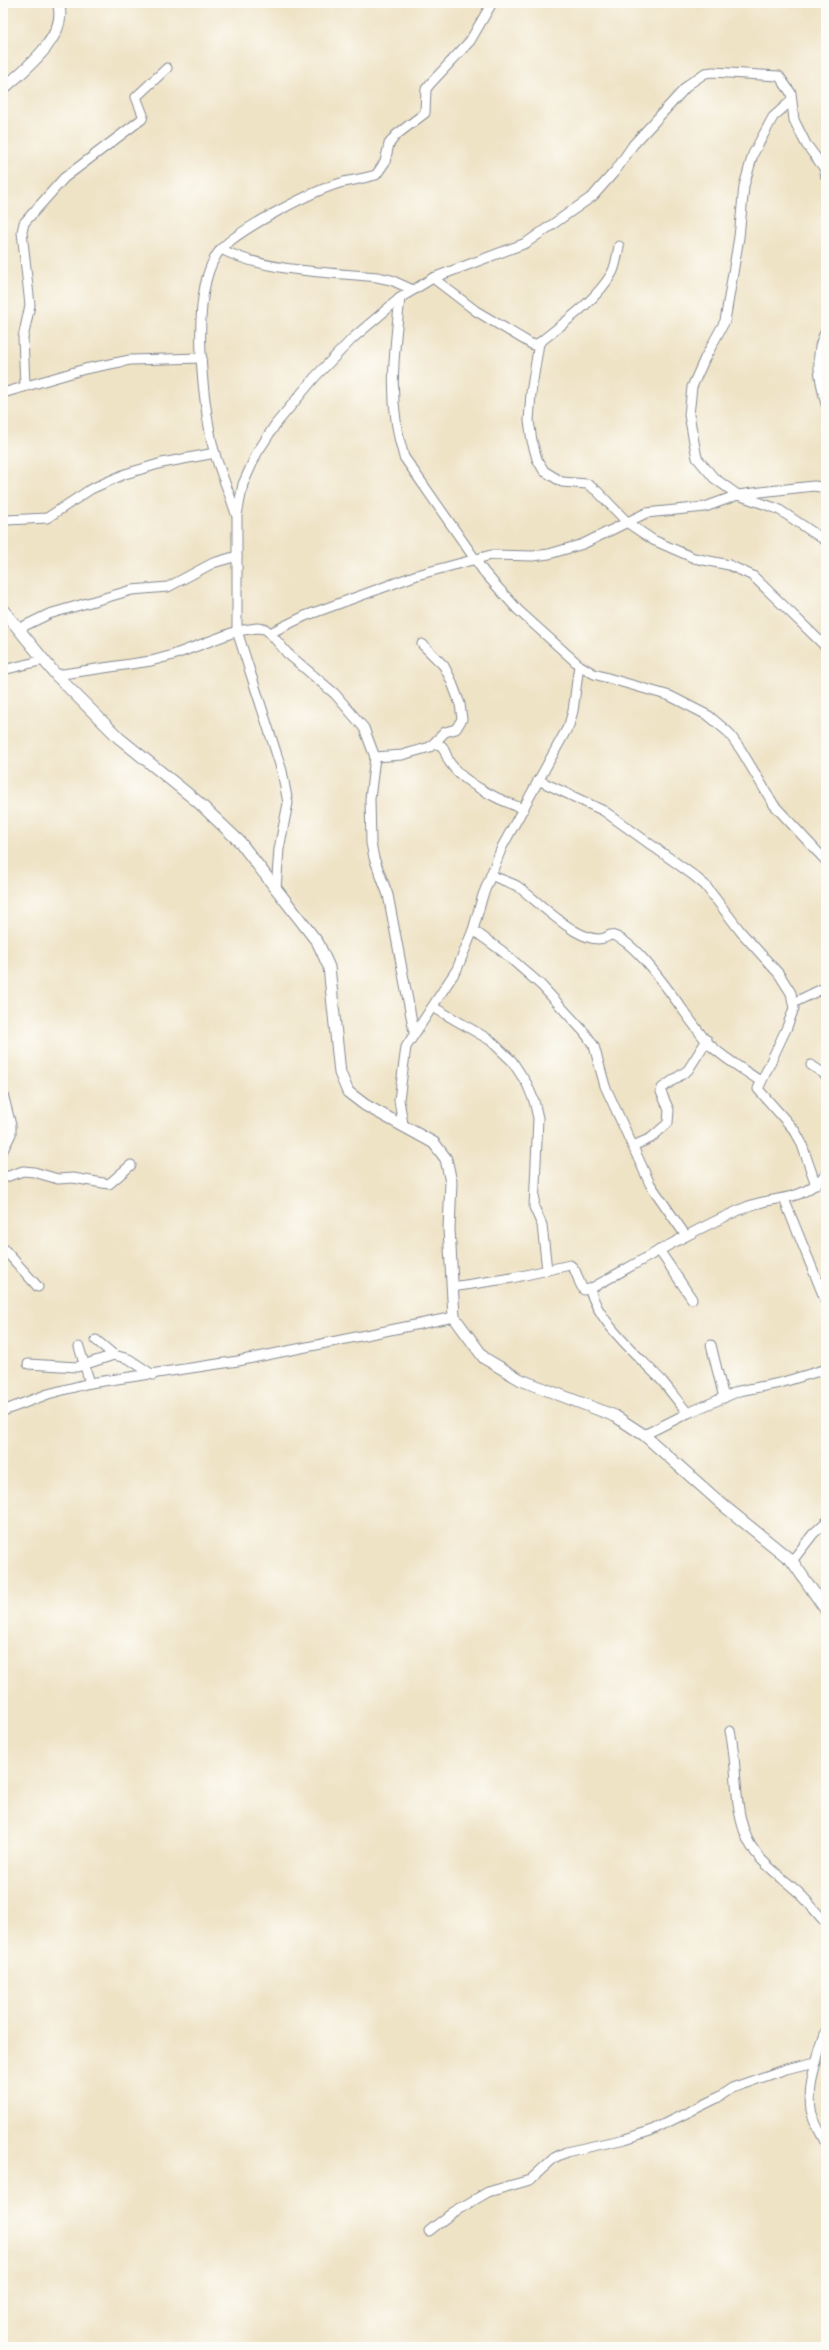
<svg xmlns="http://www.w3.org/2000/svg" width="829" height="2350" viewBox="0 0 829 2350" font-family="Dekko,sans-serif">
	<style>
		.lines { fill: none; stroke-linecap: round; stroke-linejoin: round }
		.minor-casing { stroke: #858992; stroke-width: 11 }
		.major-casing { stroke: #858992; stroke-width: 13 }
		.minor { stroke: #fff; stroke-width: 9 }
		.major { stroke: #fff; stroke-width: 11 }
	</style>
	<rect width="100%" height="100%" fill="#fdfcf7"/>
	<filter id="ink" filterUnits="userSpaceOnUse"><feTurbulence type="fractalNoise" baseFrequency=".025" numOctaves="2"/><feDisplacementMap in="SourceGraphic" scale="8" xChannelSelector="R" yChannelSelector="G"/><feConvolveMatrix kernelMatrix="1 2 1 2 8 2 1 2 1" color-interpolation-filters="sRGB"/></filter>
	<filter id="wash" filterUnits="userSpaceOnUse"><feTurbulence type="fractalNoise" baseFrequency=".012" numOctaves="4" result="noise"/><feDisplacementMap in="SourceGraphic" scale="16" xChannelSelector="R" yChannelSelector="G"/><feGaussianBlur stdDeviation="0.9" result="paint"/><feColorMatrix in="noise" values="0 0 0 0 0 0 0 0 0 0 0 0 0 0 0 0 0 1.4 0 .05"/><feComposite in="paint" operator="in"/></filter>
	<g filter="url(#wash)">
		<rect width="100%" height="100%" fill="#efe3c6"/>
	</g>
	<g filter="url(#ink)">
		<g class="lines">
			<!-- minor casing -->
			<g class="minor-casing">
				<g id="minor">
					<path d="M791,101l-18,16 -20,37 -9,32 -5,51 -14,84 -20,37 -13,29 -3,28 8,43 17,20 24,17 40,14 48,32"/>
					<path d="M221,249c44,23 107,23 156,28l14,3 22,10"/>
					<path d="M433,278l43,33 57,34 6,-2c24,-20 57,-42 73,-70 4,-7 5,-18 7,-27"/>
					<path d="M400,298c-6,57 -13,103 4,159l80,115 34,38 61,55 15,9 76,22 39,20 19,16 13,18 33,55 52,56"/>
					<path d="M826,331c-13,21 -6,50 0,73"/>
					<path d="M539,343l-8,50 -2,28 3,20 5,18 7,12 18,11 25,2 10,7 31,32 25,17 41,18 35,7 24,11 73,71"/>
					<path d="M25,385l-2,-47 7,-33 -8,-73 2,-9 40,-45 78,-59 1,-4 -7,-18 31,-29"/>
					<path d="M3,393l82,-24 45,-9 72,-2"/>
					<path d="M236,514c-6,-20 -16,-42 -22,-63 -11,-45 -27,-166 8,-203 20,-20 93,-59 122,-66 10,-2 21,-4 32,-7l9,-13 4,-18 7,-9 29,-22 1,-24 4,-5 40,-43 22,-38"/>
					<path d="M3,523l4,-3 40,-2 44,-29 34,-15 37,-11 53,-10"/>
					<path d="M18,629l31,-15 83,-24 36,-3 45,-24 24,-7"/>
					<path d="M270,633l35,-17 112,-41 74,-20 42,1 16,-2 34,-10 63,-31 59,-6 33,-12 31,-4 45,-5 12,2"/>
					<path d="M3,670l41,-10"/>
					<path d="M56,675l95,-14 22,-6 64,-24 20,-3 8,1 5,4 17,20 48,41 29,34 11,29 -5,42 1,44 3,15 14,37 26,137"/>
					<path d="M436,744l6,2c3,5 5,12 8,17 14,21 51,38 74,46"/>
					<path d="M375,757l27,-2 28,-8 15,-15 11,-3 6,-10 -2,-15 -9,-24 -7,-14 -22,-22"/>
					<path d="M538,780l66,31 89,64 12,10 36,47 38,42 12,19 3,15 -7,19 -29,62 37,42 6,11 15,43"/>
					<path d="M491,875c8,4 18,7 26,11 20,13 69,68 93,49 28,2 78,86 98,108 15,15 35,26 52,38"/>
					<path d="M276,889l3,-40 9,-46 -6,-32 -45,-140v-116l6,-31 14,-31 18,-28 40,-48 38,-39 47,-40 33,-20 93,-35 67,-47 23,-26 17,-25 56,-61 16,-11 8,-1 66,4 12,17 3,27 12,24 18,24 2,9"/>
					<path d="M473,930l29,21 39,34 44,48 9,13 11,40 45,98 36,52"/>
					<path d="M793,1003l33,-16"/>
					<path d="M433,1007l57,33 22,21 15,23 7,17 4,17 -4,89 8,18 5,45"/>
					<path d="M811,1065l15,10"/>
					<path d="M3,1094l8,31v9l-8,16"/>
					<path d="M403,1124l-4,-24 7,-53 51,-78 16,-39 10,-35 19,-48 67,-122 4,-14 6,-46"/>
					<path d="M633,1146l18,-8 17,-15 1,-13 -8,-18 1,-4 26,-18 19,-30"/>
					<path d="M3,1178l20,-7 11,1 24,7 15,-1 36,6 22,-19"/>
					<path d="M784,1199l42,103"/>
					<path d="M3,1248l35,39"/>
					<path d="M659,1250l33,49"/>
					<path d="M452,1287l60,-9 58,-13c8,5 7,17 14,25l6,-1c51,-28 101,-58 154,-81 35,-15 53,-2 82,-34"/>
					<path d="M590,1289c8,34 50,68 73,93 8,10 16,21 25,31"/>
					<path d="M96,1340l18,15 15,4 24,16"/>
					<path d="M711,1345l13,53"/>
					<path d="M79,1347l11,36"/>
					<path d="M28,1364l49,3 37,-12"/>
					<path d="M3,1411l45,-17 42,-11 148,-22 216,-44"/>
					<path d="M644,1435l44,-22 51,-22 41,-8 46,-14"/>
					<path d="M792,1561l21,-27 13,-12"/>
					<path d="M730,1731c8,33 3,70 15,102 9,27 35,42 54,60 10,9 18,21 27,30"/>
					<path d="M826,2031c-8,24 -19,54 -15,79 2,11 10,23 15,34"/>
					<path d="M429,2231l23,-18 36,-21 42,-12 24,-22 12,-6 59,-13 25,-8 67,-33 15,-10 54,-19 30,-7"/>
				</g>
			</g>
			<!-- major casing -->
			<g class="major-casing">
				<g id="major">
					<path d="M3,89c21,-19 67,-54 55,-86"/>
					<path d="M3,610l53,65 63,63 79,64 42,40 78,101 11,24 11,106 8,19 17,13 69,38 12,16 5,23 -2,47 5,88 30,41 37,22 94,36 29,19 80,71 68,55 34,49"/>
				</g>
			</g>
			<!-- minor -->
			<use href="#minor" class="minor"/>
			<!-- major -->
			<use href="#major" class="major"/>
		</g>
	</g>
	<!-- margin -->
	<rect width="829" height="2350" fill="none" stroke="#fdfcf7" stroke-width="16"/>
</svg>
